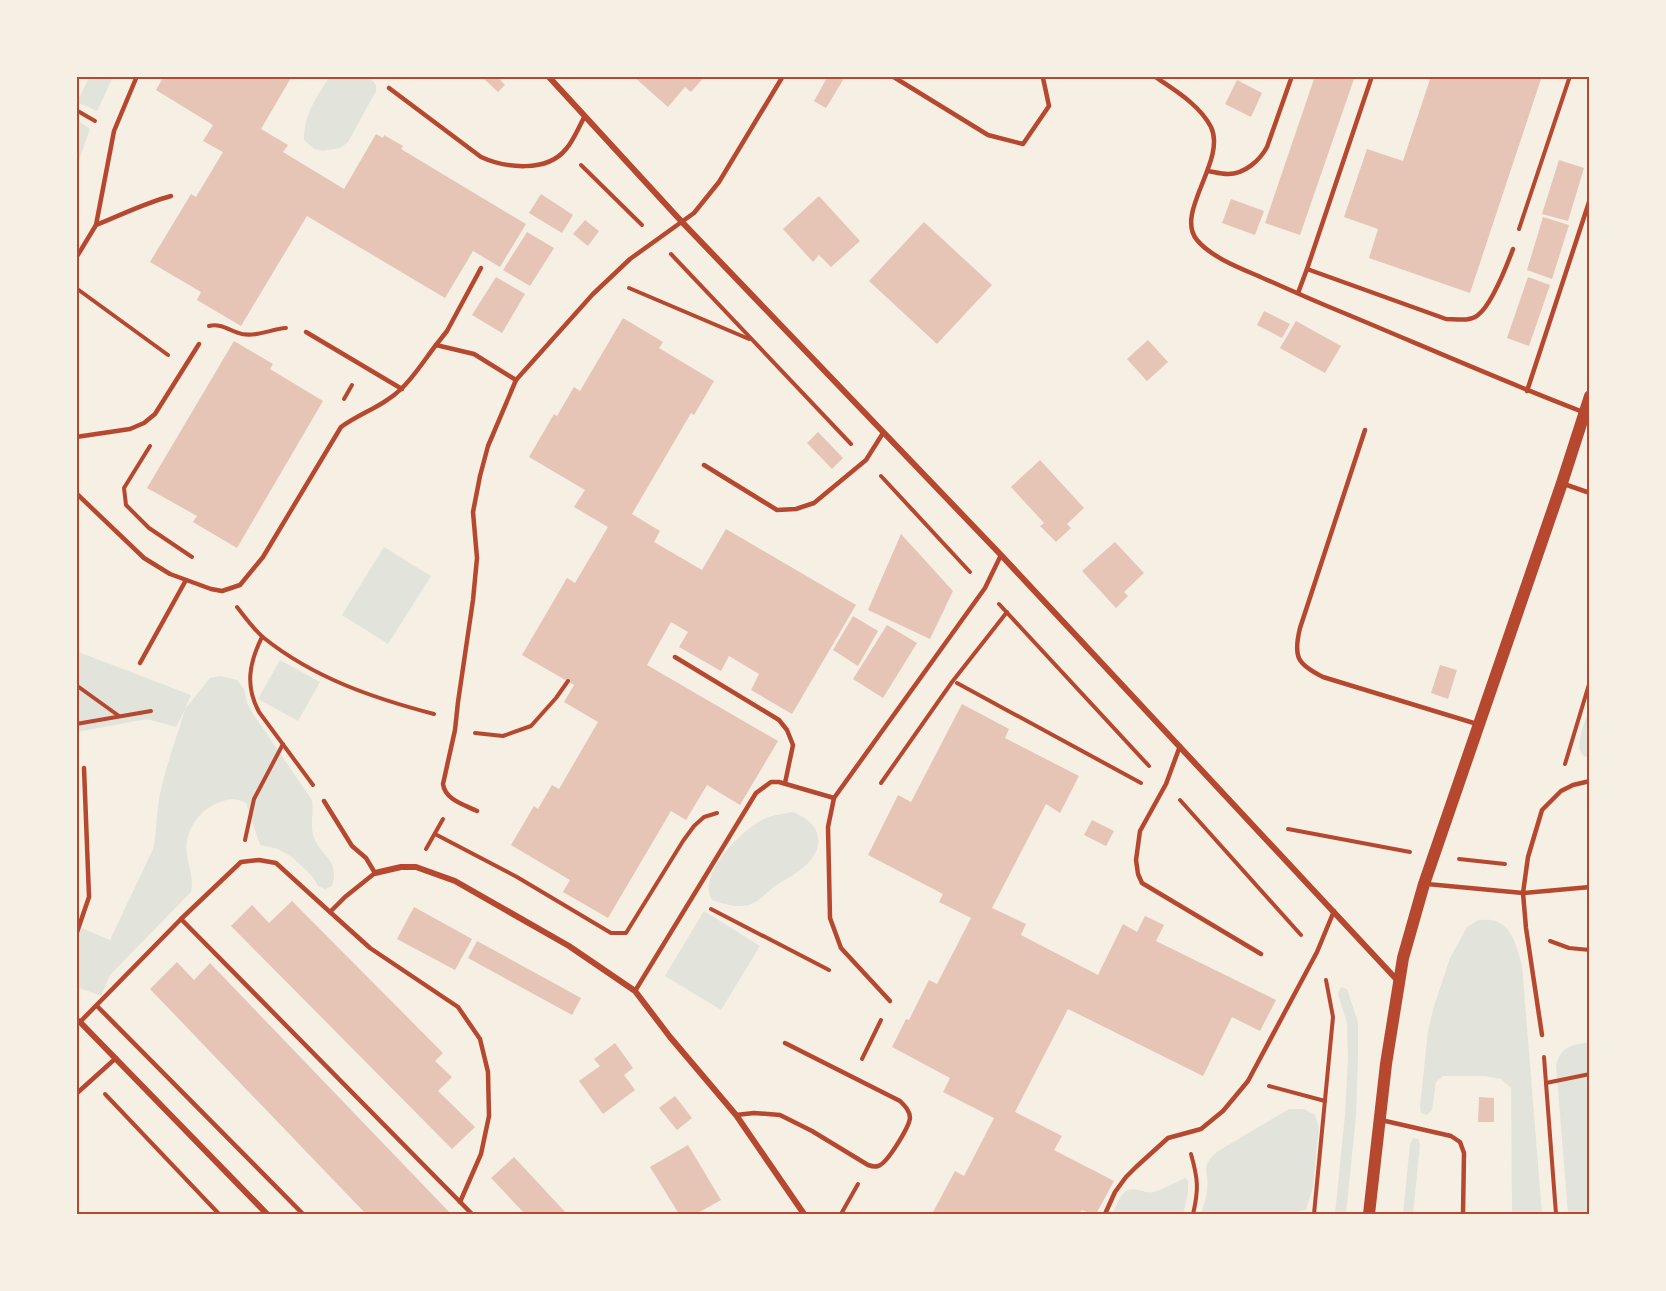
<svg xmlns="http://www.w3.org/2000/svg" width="1666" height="1291" viewBox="0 0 1666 1291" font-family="'Source Sans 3',sans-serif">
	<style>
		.green { fill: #e2e4dc }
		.building { fill: #e6c5b7 }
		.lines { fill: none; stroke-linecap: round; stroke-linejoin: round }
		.path { stroke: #b5482f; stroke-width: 4 }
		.service { stroke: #b5482f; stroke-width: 4.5 }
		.minor { stroke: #b5482f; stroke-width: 6 }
		.secondary { stroke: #b5482f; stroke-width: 12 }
		.neatline { fill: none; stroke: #b5482f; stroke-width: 2 }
	</style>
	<rect width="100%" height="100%" fill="#f6efe4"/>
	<!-- green -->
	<g class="green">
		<path d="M90,76l23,1 -16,34 -20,-9z"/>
		<path d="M330,76l40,1 6,8v6l-28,51 -8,6 -18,3 -8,-2 -10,-9c0,-26 12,-42 26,-64z"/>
		<path d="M77,120l13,9 -13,37z"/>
		<path d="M384,547l47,29 -43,68 -46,-29z"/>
		<path d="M76,651l115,44 -6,14 25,-31 10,-2 17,4 7,9 3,14 6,11 59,86c2,12 -2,23 1,34 5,22 28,24 19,52l-7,3 -7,-3 -6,-10 -20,-19 -14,-8 -18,-4 -14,-42c-12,-6 -18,-4 -31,1 -19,10 -31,29 -28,51 2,13 7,24 4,37l-81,83 -9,21 -24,-9v-61l33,14 43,-91c4,-16 3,-33 6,-50 6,-31 17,-60 26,-89l-9,17 -29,-8 -70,13z"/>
		<path d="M280,660l40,22 -22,39 -40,-22z"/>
		<path d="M1589,708l1,50h-1c-20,-4 -3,-37 0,-50z"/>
		<path d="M792,812c27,9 36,32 14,53 -9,9 -21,14 -31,21 -8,6 -16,16 -26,19 -13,3 -25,-1 -37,-5 -16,-25 31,-72 52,-81 8,-4 19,-5 28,-7z"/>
		<path d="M704,911l56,35 -39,64 -56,-34z"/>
		<path d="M1478,920c7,0 15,-1 20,2 16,7 19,28 24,43l20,249h-30l-1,-126 -10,-9 -16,-3h-42l-7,6 -4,28 -5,5 -6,-2 -1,-7 8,-75 6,-25 16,-48 17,-31z"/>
		<path d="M1341,987l6,2 11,33v35l-2,59 -10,98h-11l10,-100 3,-55 -1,-36 -9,-29z"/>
		<path d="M1589,1042v172h-21l-12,-149c6,-20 15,-19 33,-23z"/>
		<path d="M1289,1109h15l11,6 4,12 -6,60 -7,23 -19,4h-86c2,-7 5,-15 6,-23 3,-21 -9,-23 11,-40z"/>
		<path d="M1413,1138l5,1 2,5 -7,70h-10l7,-70z"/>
		<path d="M1185,1178l3,3v12l-5,21h-71c5,-8 9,-25 21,-25 7,0 13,5 20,3 10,-2 22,-10 32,-14z"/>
	</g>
	<!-- building -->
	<g class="building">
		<path d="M164,76h128l-31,53 27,16 -5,7 61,37 32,-55 7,4 1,-3 19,11 -2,3 125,75 -26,43 -27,-16 -28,47 -138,-82 -66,110 -44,-26 4,-8 -51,-30 41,-68 5,3 27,-45 -20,-11 10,-16 -57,-35z"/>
		<path d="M485,76h12l8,9 -7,7 -15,-14z"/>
		<path d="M633,76h72l-14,16 -6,-5 -17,20z"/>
		<path d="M828,76h9l6,4 -17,28 -12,-7z"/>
		<path d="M1315,76h40l-55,159 -35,-12z"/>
		<path d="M1431,76h111l-72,217 -101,-35 9,-29 -34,-12 23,-68 36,12z"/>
		<path d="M1237,80l25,13 -11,24 -26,-13z"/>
		<path d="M1559,160l25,8 -16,53 -26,-7z"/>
		<path d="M541,194l32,21 -11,18 -33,-20z"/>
		<path d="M819,196l41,45 -29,26 -12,-12 -6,7 -30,-33z"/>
		<path d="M1231,199l33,12 -9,24 -33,-12z"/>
		<path d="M1543,217l26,8 -17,54 -25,-9z"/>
		<path d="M585,220l14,11 -11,15 -15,-12z"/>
		<path d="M924,222l68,63 -55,59 -68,-63z"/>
		<path d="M527,232l27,16 -24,38 -27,-16z"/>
		<path d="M496,277l29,17 -23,39 -30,-18z"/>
		<path d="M1528,277l22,8 -21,61 -22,-8z"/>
		<path d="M1264,311l26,13 -8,14 -25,-13z"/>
		<path d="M623,318l40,24 -4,6 55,33 -20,34 -3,-2 -59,101 28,17 -6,11 48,28 24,-41 130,76 -64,109 -41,-24 8,-16 -30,-18 -8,15 -42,-24 9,-15 -17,-10 -24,43 131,76 -38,64 -33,-20 -21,35 -15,-9 -63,107 -45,-26 7,-12 -59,-35 23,-39 4,3 14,-24 7,4 39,-67 -34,-20 10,-17 -52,-30 45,-77 8,5 33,-56 -34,-20 11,-17 -56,-33 25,-43 3,2 17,-29 6,4z"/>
		<path d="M1296,321l45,25 -16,27 -45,-25z"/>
		<path d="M1148,340l20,22 -21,19 -20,-22z"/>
		<path d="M234,341l39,23 -3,5 53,32 -86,147 -44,-26 4,-6 -50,-28z"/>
		<path d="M818,432l25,26 -11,11 -25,-26z"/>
		<path d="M1040,460l44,48 -17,16 4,4 -15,14 -16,-16 4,-3 -33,-36z"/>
		<path d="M901,534l52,57 -23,48 -62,-29z"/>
		<path d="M1115,542l29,31 -20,19 4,4 -12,12 -34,-37z"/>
		<path d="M853,616l25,15 -20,35 -25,-16z"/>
		<path d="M887,625l30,18 -34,55 -30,-19z"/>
		<path d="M1440,665l17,5 -9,29 -17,-6z"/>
		<path d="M962,704l47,25 -4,9 74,38 -19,37 -14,-9 -54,104 34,16 -5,11 77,40 25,-51 14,8 8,-16 19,9 -8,16 120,59 -16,31 -28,-14 -29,59 -135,-67 -53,103 47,24 -8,14 60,31 -18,33h-5l-9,-4 -3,4h-147l23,-43 9,5 30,-58 -51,-26 7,-14 -58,-31 14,-28 3,1 20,-40 8,4 34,-66 -32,-16 4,-8 -75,-39 30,-60 13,7z"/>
		<path d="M1092,820l22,11 -8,15 -22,-11z"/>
		<path d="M292,901l151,152 -8,8 17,16 -14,14 37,36 -23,22 -221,-223 21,-21 17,18z"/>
		<path d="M414,907l58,32 -17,31 -58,-31z"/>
		<path d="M477,941l104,57 -9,17 -104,-57z"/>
		<path d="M177,962l17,18 16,-17 241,251h-85l-216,-225z"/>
		<path d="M615,1043l18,25 -9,7 11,15 -32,24 -24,-33 21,-15 -6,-7z"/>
		<path d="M675,1096l17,22 -15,12 -18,-22z"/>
		<path d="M1479,1097l15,1v24h-16z"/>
		<path d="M688,1145l33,55 -25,14h-17l-29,-47z"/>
		<path d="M514,1157l53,57h-42l-34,-36z"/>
	</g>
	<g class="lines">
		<!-- path -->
		<g class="path">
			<path d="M76,110l19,11"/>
			<path d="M581,165l61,60"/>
			<path d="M1519,229l51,-153"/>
			<path d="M671,254l180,190"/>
			<path d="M76,288l92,67"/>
			<path d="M629,288l120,51"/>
			<path d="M209,326c12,-3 21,5 33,8 15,3 29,-5 44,-6"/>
			<path d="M344,399l8,-14"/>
			<path d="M150,446l-26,42 2,17 23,23 43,29"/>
			<path d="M881,476l89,96"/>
			<path d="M999,604l150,162"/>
			<path d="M237,607c8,10 17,23 27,31 50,40 109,60 170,76"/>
			<path d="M262,637c-13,26 -17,49 -3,75l54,73"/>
			<path d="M957,683l184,100"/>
			<path d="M76,685l43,31"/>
			<path d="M76,724l75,-13"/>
			<path d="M475,733l28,3 28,-10 25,-28 12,-17"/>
			<path d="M1565,764l25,-83"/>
			<path d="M881,783l71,-101 55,-70"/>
			<path d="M1180,800l121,135"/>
			<path d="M1288,829l122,23"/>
			<path d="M435,834l82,43 94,56h15l57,-92 11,-15 10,-9 13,-4"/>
			<path d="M245,840l9,-41 29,-55"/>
			<path d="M426,849l17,-30"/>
			<path d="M1459,859l46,5"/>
			<path d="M711,909l118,61"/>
			<path d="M1550,941l19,7 21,2"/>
			<path d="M1544,1057l12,157"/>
			<path d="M862,1059l19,-39"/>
			<path d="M1546,1083l44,-9"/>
			<path d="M1269,1086l56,15"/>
			<path d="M105,1094l114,120"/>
			<path d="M1191,1154c7,25 8,35 2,60"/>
			<path d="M841,1214l17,-30"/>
			<path d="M1314,1214l19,-197 -7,-37"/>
		</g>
		<!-- service -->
		<g class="service">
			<path d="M892,76l96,59 35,9 26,-38 -6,-28 -3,-2"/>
			<path d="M1154,76c20,14 45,28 57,51 16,33 -37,86 -14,113 13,16 40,27 59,35 23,10 47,21 71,31 85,35 170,73 256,106"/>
			<path d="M389,88l92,69c24,11 66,16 85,-8 8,-9 13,-23 19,-33"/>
			<path d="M1208,171c6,1 13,3 20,3 17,0 32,-14 39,-27l25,-71"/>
			<path d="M96,225c25,-10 49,-22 75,-29"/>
			<path d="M76,258l20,-33 18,-94 23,-55"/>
			<path d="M1307,269l139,50c10,0 24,3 32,-4 13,-10 29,-50 35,-66"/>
			<path d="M1298,293l9,-24 65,-193"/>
			<path d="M306,332l96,57"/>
			<path d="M436,345l11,-14 34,-63"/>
			<path d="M1527,391l63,-192"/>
			<path d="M1365,430l-65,198c-7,29 -3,36 23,49l154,47"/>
			<path d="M76,437l54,-8 14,-6 11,-9 44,-70"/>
			<path d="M704,465l73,45 19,-1 18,-6 52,-43 17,-27"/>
			<path d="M1564,484l26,9"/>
			<path d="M76,493l68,65 26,16 41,15 11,2 18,-6 23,-28 78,-130c19,-14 43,-21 60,-38 13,-12 24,-30 35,-44l38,9 42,26"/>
			<path d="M675,657l104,63 8,10 6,15 -8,38"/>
			<path d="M140,663l46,-83"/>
			<path d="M1180,746l-14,38 -26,47 -4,29 2,14 4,9 119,71"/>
			<path d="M834,798l-6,29 2,91 11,30 49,53"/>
			<path d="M477,811c-12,-6 -32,-11 -34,-27l12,-54 3,-28 15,-102 4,-42 -4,-46 7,-36 8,-30 28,-66 77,-86 37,-35 64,-46 25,-31 64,-106"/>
			<path d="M1427,884l96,9 67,-6"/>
			<path d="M330,912l40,36 88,59 22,32 8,33 1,44 -8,38 -21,48"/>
			<path d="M181,919l291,295"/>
			<path d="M76,935l13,-38 -5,-129"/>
			<path d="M635,991l121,-198 15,-11h8l55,16 151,-210 16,-33"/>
			<path d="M97,1006l206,208"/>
			<path d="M80,1022l101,-103 60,-57 18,-2 17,3 54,49 15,-15 30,-24 -9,-15 -14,-12 -28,-45"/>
			<path d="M1542,1035l-16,-107 -3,-35 5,-36 14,-47 19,-19 12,-6 17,-4"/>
			<path d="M76,1094l40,-36"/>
			<path d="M736,1115l18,-2 26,2 32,16 56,34c3,1 7,2 10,1 9,-2 31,-39 32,-48 0,-7 -5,-12 -10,-17l-115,-58"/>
			<path d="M1381,1120l70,16 9,6 4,11 -1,61"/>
			<path d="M1105,1214l10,-22 11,-15 10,-10 32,-29 33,-9 22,-18 25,-30 69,-129 17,-41"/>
		</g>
		<!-- minor -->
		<g class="minor">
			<path d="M548,76l134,146 319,333 397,426"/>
			<path d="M375,873l26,-6h15l39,14 114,65 66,45 35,46 66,78 68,99"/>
			<path d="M76,1020l4,2 187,192"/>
		</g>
		<!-- secondary -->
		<path class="secondary" d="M1369,1214l17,-150 17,-106 21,-74 138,-401 28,-87"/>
	</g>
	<!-- border -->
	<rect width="1666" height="1291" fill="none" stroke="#f6efe4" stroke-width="156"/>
	<rect x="78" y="78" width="1510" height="1135" class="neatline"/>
</svg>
